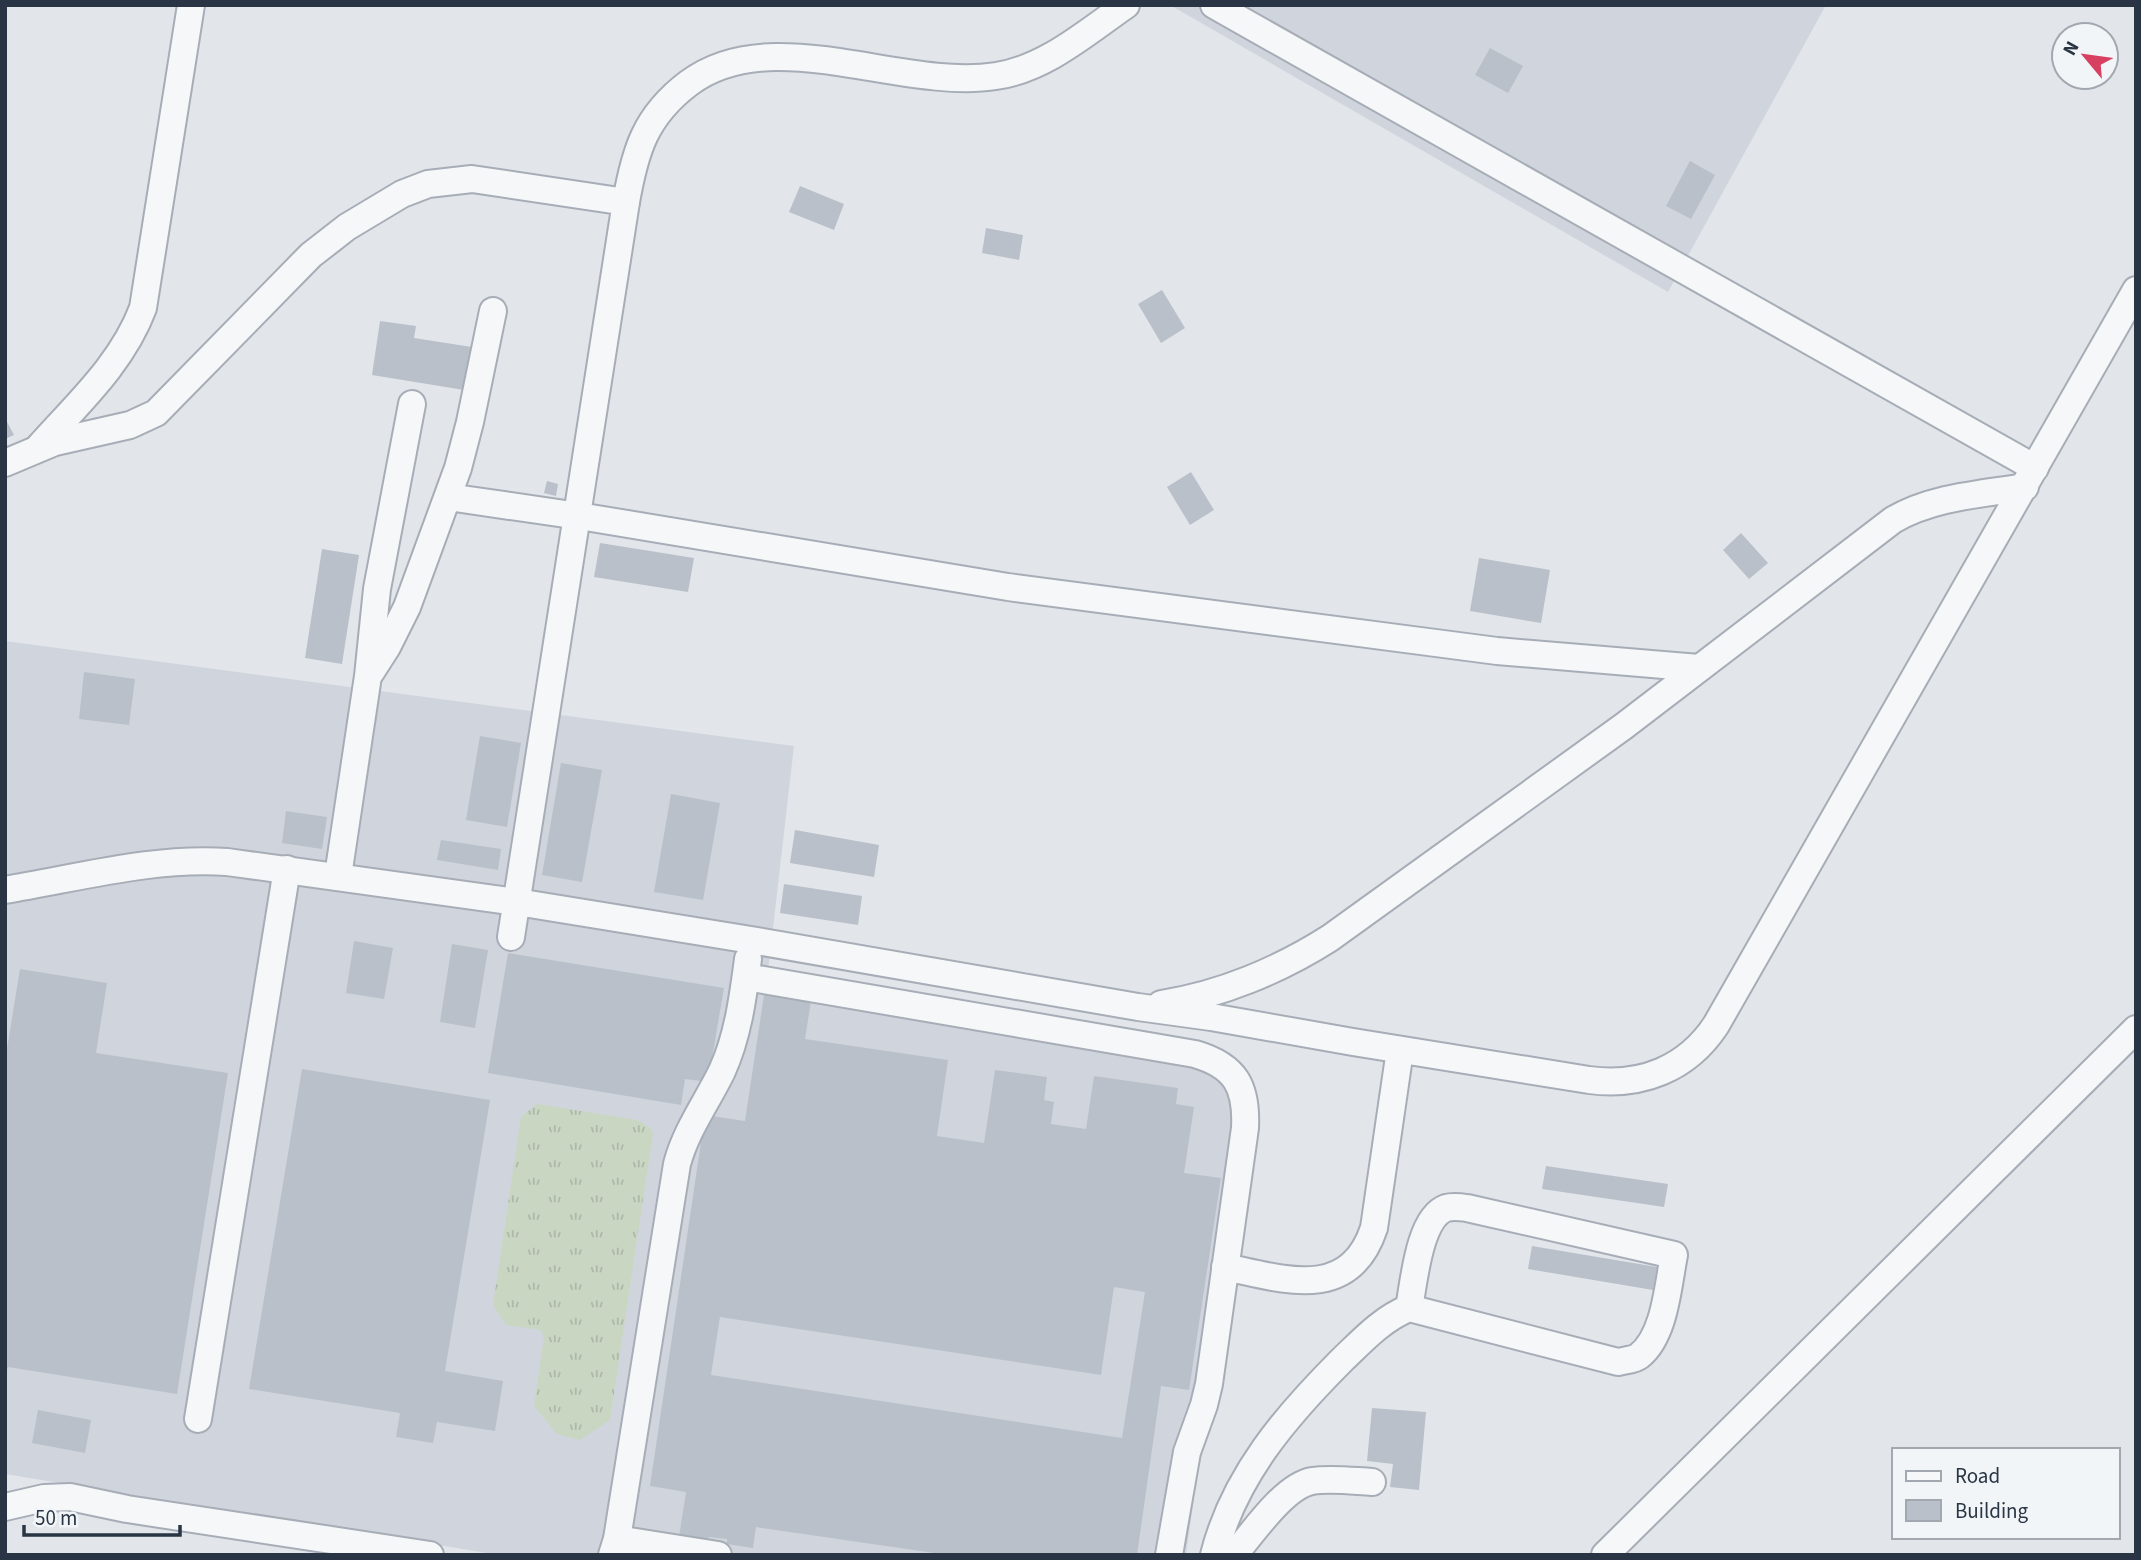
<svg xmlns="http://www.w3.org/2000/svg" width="2141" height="1560" viewBox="0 0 2141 1560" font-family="'Source Sans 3',sans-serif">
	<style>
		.built { fill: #d0d5dd }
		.grass { fill: url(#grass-tufts) }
		.building { fill: #b9c0c9; fill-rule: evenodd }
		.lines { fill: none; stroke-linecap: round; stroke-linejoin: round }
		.minor-casing { stroke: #a7adb6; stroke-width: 30 }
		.minor { stroke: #f5f7f9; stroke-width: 26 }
	</style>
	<defs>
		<pattern id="grass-tufts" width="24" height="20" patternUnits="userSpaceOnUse" patternTransform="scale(1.75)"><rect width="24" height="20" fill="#c9d6c2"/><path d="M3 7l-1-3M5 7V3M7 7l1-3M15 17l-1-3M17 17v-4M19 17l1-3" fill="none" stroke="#adb8a8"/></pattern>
	</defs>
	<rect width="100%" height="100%" fill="#e2e6eb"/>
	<!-- built -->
	<g class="built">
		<path d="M1170,5h656l-158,287z"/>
		<path d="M5,641l789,105 -27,234 452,83 26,65 -59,427h-687l-494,-81z"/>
	</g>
	<!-- grass -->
	<path class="grass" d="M537,1104l100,16 12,7 4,6 -43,287 -30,20 -23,-6 -23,-28 10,-69 -4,-7 -34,-5 -13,-20 28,-188z"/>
	<!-- building -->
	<g class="building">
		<path d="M1490,48l33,18 -15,27 -33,-18z"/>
		<path d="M1690,161l25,14 -24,44 -25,-13z"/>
		<path d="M800,186l44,18 -10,26 -45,-18z"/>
		<path d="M986,228l37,7 -4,25 -37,-7z"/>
		<path d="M1162,290l23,38 -24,15 -23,-39z"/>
		<path d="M380,321l36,5 -2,12 58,9 -8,43 -92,-15z"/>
		<path d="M5,418l9,17 -9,4z"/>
		<path d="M1191,472l23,38 -24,15 -23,-38z"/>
		<path d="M547,481l11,3 -2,12 -12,-3z"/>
		<path d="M1741,533l27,30 -19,16 -26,-29z"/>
		<path d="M600,543l94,15 -6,34 -94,-15z"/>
		<path d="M322,549l37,6 -17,109 -37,-6z"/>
		<path d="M1479,558l71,12 -9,53 -71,-12z"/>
		<path d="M84,672l51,7 -6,46 -50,-6z"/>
		<path d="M480,736l41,7 -14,84 -41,-7z"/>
		<path d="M561,763l41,7 -20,112 -40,-7z"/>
		<path d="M671,794l49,9 -17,97 -49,-8z"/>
		<path d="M286,811l41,6 -5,32 -40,-6z"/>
		<path d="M795,830l84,15 -5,32 -84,-14z"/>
		<path d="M441,840l60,9 -3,21 -61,-10z"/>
		<path d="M784,884l78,12 -4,29 -78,-12z"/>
		<path d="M354,941l39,7 -9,51 -38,-6z"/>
		<path d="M452,944l36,6 -13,78 -35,-6z"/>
		<path d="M508,953l216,35 -16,94 -23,-3 -4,26 -193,-32z"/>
		<path d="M20,969l87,14 -11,70 132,20 -51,321 -169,-27 -3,8v-314z"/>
		<path d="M764,995l47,6 -6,38 143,21 -11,76 47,7 11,-73 52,7 -3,23 10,2 -3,22 35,5 8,-53 84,12 -2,16 18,3 -10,66 37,5 -32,212 -28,-4 -24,169h-189l-192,-28 -3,21 -26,-4v-5l-18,-2 -1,4 -29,-4 7,-45 -36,-6 55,-371 40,6zM1114,1287l31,5 -23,146 -411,-63 9,-58 381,58z"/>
		<path d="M302,1069l188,31 -45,271 58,10 -8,50 -58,-9 -4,21 -37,-6 4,-24 -151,-24z"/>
		<path d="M1546,1166l122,18 -4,23 -122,-18z"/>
		<path d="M1532,1246l125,21 -4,23 -125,-21z"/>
		<path d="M1372,1408l54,4 -7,78 -29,-3 3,-23 -26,-3z"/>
		<path d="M38,1410l53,10 -6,33 -53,-10z"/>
	</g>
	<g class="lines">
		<!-- minor casing -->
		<g class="minor-casing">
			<g id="minor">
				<path d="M1214,5l821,463"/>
				<path d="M626,202c9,-51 19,-86 63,-119 83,-62 211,8 307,-7 49,-7 91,-44 130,-71"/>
				<path d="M38,448c39,-44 84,-84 105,-140l48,-303"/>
				<path d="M5,463l50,-21 75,-17 26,-12 155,-158 36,-28 55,-33 26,-10 44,-5 154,23 -115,735"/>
				<path d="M448,497l131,19 429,71 489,64 202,17"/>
				<path d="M371,672l16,-25 20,-40 51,-139 12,-46 23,-111"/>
				<path d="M338,876l30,-200 9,-87 35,-185"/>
				<path d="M5,890c73,-12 148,-33 222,-28l290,40 234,38 387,67 73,10 142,25 236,38c52,7 98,-11 127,-55l420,-735"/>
				<path d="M746,977l449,77c41,12 52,33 50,74l-36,256 -5,21 -17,47 -18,103"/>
				<path d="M1161,1004c59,-9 119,-34 169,-66l294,-212 269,-206c39,-23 88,-26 132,-33"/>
				<path d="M1225,1267c58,12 124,36 149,-39l26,-178"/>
				<path d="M198,1419l89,-550"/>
				<path d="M5,1507l39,-9 26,-1 57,12 303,46"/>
				<path d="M617,1539l101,16"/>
				<path d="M612,1555l5,-16 60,-375c9,-34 30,-62 45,-93 16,-35 21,-74 26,-112"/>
				<path d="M1214,1555c20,-79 72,-139 128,-195 21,-20 40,-41 67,-52l209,54c7,-2 16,-2 21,-6 26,-20 29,-71 35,-101l-207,-47c-7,-1 -14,-2 -21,0 -27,10 -32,74 -37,100"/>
				<path d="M1234,1555c18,-21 50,-69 78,-74 19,-3 41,0 60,1"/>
				<path d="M1605,1555l531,-526"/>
			</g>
		</g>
		<!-- minor -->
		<use href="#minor" class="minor"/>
	</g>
	<!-- border -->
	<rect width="2141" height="1560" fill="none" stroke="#293544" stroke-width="14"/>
	<!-- legend -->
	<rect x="1892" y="1448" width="228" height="91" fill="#f2f5f8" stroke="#a2a8b0" stroke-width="2"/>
	<rect x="1906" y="1471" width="35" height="10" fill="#f5f7f9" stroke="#a2a8b0" stroke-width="2"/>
	<text x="1955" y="1483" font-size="21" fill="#293544">Road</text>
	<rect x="1906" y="1500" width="35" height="21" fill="#b9c0c9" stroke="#a2a8b0" stroke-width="2"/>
	<text x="1955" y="1518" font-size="21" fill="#293544">Building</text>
	<!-- north arrow -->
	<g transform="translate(2085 56) rotate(299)"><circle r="33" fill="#f2f5f8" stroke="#a2a8b0" stroke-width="2"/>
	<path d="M0-5L12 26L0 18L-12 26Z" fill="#d74061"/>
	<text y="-10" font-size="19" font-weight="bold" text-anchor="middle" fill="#293544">N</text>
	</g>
	<!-- scale -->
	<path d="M24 1525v10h156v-10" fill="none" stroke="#293544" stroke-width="3.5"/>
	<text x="35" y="1525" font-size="21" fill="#293544" stroke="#f2f5f8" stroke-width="5" paint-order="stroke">50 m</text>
</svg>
